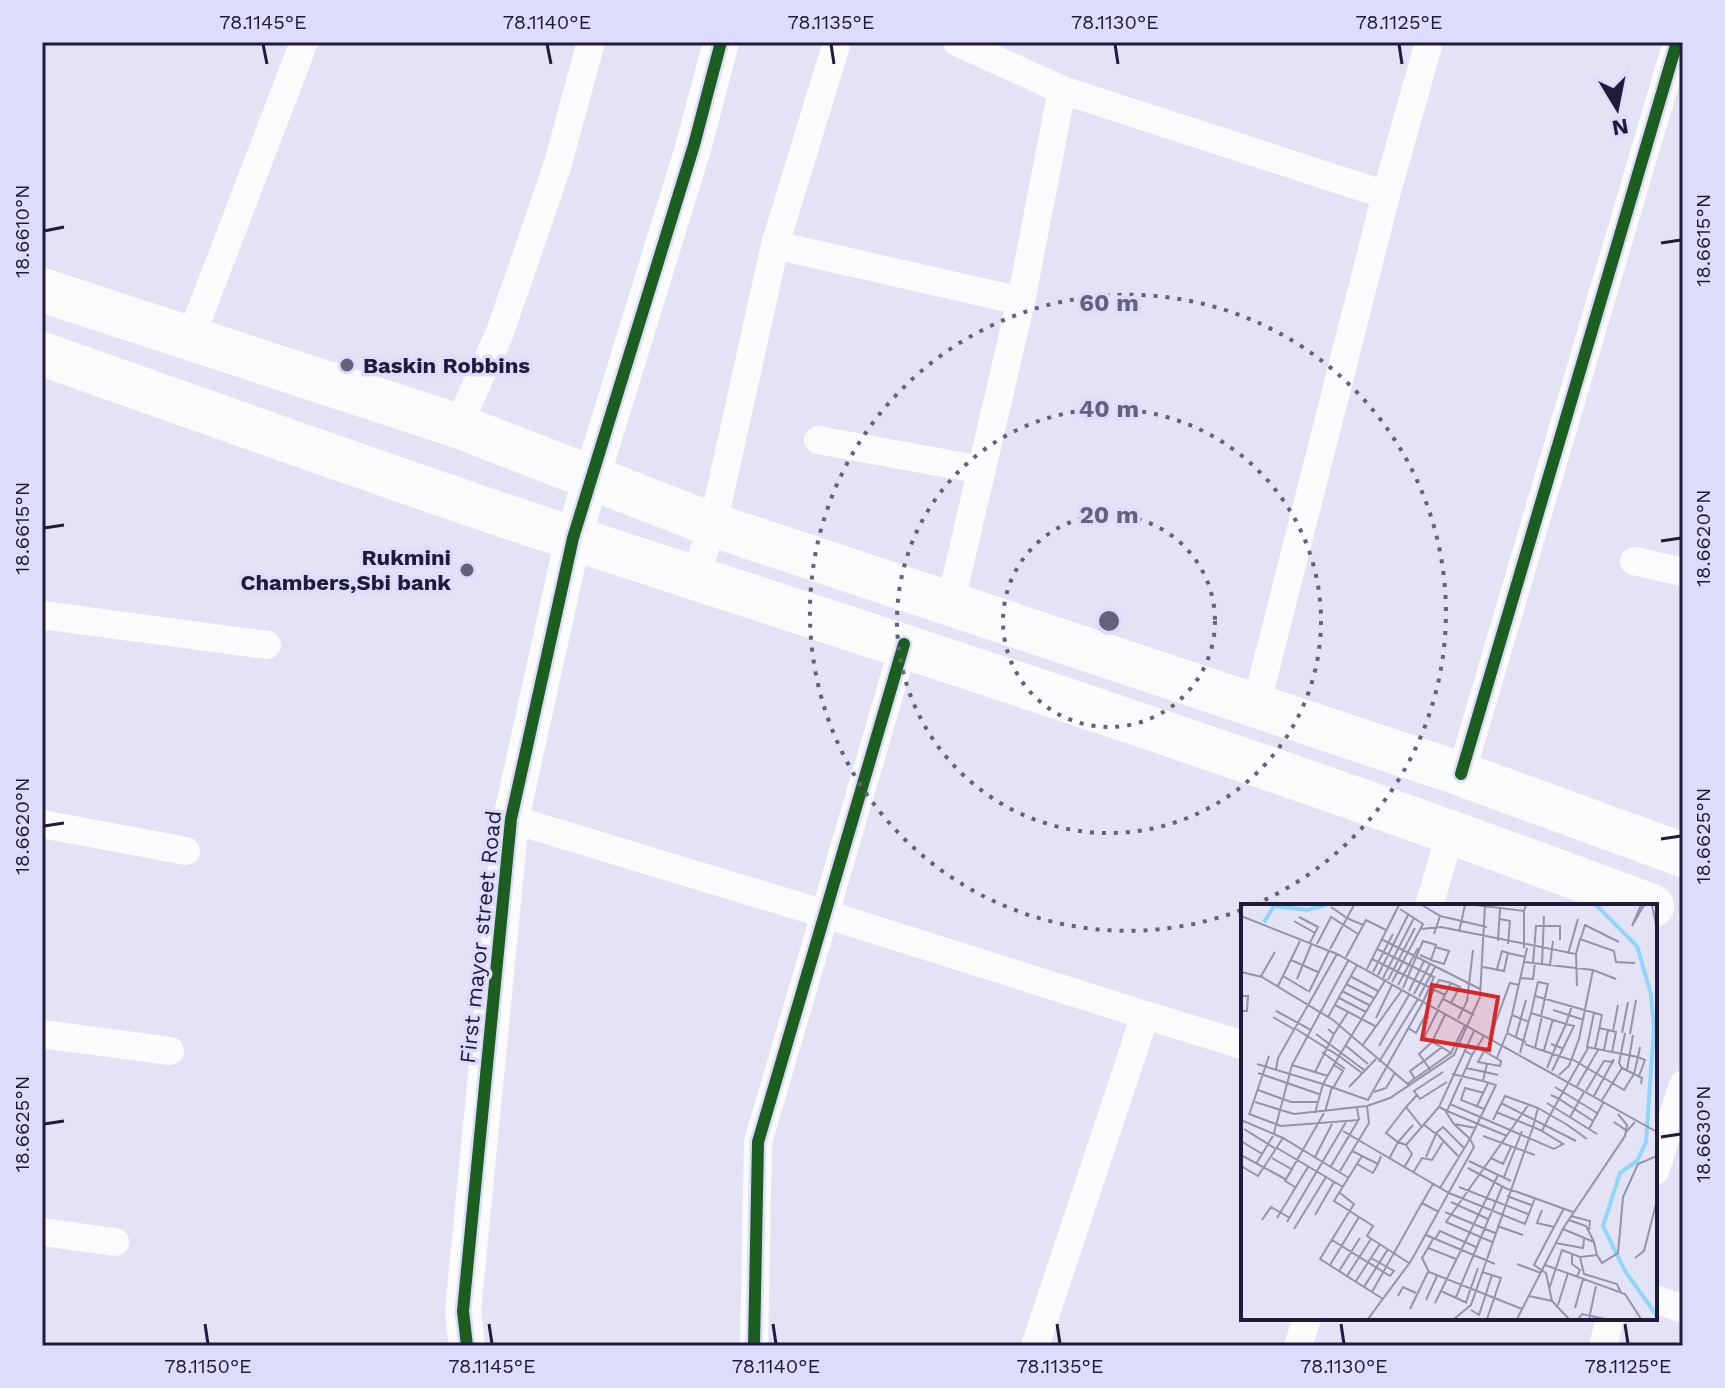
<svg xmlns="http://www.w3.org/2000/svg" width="1725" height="1388" viewBox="0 0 1725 1388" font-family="'Work Sans',sans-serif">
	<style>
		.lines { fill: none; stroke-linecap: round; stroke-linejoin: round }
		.minor { stroke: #fbfbfe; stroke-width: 28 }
		.tertiary { stroke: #fbfbfe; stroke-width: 36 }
		.primary { stroke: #fbfbfe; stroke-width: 44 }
		.cycleway-casing { stroke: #dedcfc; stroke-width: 17 }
		.cycleway { stroke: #1b5e20; stroke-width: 12 }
		.ticks { fill: none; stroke: #1f1b38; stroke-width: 3 }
		.ring { fill: none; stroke: #64617a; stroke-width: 4; stroke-dasharray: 4 8 }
		.poi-dot { fill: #64617a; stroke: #dedcfc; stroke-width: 3 }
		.labels { text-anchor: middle; stroke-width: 7; stroke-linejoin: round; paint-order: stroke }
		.poi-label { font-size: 22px; font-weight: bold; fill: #1f1b38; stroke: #dedcfc; text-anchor: start }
		.street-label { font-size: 22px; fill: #1f1b38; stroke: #dedcfc }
		.inset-river { fill: none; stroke: #8ed6fb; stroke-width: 4 }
		.inset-road { fill: none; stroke: #9593a9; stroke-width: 2 }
		.view { fill: #d62828; fill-opacity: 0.15; stroke: #d62828; stroke-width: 4 }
		.inset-edge { fill: none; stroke: #1f1b38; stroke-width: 4 }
		.centre { fill: #64617a; stroke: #dedcfc; stroke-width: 4 }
		.ring-label { font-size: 24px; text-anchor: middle; font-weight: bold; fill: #64617a; stroke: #dedcfc; stroke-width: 7; stroke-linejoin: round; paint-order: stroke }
		.neatline { fill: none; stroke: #1f1b38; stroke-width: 3 }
		.ticks-label { font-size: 20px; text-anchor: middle; fill: #1f1b38 }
	</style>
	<rect width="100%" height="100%" fill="#e4e3f5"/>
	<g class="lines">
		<!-- minor -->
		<g class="minor">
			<path d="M957,42l105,48 324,105"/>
			<path d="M775,245l246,56"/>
			<path d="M191,337l113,-295"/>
			<path d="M458,426l42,-94 57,-165 34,-125"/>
			<path d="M818,440l164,30"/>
			<path d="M1634,561l49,11"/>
			<path d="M695,576l18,-51 62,-280 62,-203"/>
			<path d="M950,605l71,-304 41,-211"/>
			<path d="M42,615l225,30"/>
			<path d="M1256,706l130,-511 43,-153"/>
			<path d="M1461,774l216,-732"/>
			<path d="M511,819l314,95 320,101"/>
			<path d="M42,824l144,27"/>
			<path d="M1429,906l22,-75"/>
			<path d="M42,1034l128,17"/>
			<path d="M1655,1171l28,-86"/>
			<path d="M42,1232l73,10"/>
			<path d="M1655,1299l28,10"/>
			<path d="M754,1346l4,-204 146,-498"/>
			<path d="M1035,1346l110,-331 98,30"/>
			<path d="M1298,1346l9,-28"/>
			<path d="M1603,1346l7,-28"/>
		</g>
		<!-- tertiary -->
		<path class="tertiary" d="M467,1346l-4,-35 48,-492 62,-281 121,-393 27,-103"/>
		<!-- primary -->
		<g class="primary">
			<path d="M42,290l416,136 255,99 748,249 222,81"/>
			<path d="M42,354c178,62 355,127 533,185 361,117 722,234 1077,367"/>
		</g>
		<!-- cycleway casing -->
		<g class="cycleway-casing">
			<g id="cycleway">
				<path d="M1461,774l216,-732"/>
				<path d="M467,1346l-4,-35 48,-492 62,-281 121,-393 27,-103"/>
				<path d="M754,1346l4,-204 146,-498"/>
			</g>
		</g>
		<!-- cycleway -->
		<use href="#cycleway" class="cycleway"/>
	</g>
	<!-- ticks -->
	<path class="ticks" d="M263,44l4,20M547,44l4,20M831,44l3,20M1115,44l3,20M1399,44l3,20M44,231l20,-4M1661,243l20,-3M44,528l20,-3M1661,541l20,-3M44,826l20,-3M1661,839l20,-3M44,1124l20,-3M1661,1137l20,-3M205,1324l3,20M489,1324l3,20M773,1324l3,20M1057,1324l3,20M1341,1324l3,20M1625,1324l3,20"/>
	<!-- distance rings -->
	<g class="ring">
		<circle cx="1109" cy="621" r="106"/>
		<circle cx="1109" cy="621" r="212"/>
		<path d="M1241 910A318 318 0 1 1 1251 906"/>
	</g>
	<!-- markers -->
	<g class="poi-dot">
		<circle cx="347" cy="365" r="8"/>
		<circle cx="467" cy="570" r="8"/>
	</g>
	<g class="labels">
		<!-- poi labels -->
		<g class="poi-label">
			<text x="363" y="373">Baskin Robbins</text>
			<text x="451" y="565" text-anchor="end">Rukmini<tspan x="451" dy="25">Chambers,Sbi bank</tspan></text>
		</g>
		<!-- street labels -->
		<g class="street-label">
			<text transform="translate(480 937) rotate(-84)" y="8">First mayor street Road</text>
		</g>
	</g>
	<!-- overview -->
	<g transform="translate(1241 904)">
		<rect width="416" height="416" fill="#e4e3f5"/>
		<path class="inset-river" d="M355,1l41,41 14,48 3,34 -8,114 -9,19 -17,12 -17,53 22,45 32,45M23,18l10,-16 33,4 18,-5"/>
		<path class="inset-road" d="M181,1l18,11 -6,18M234,1l49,6 2,-6M400,1l-9,21 12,-21M411,1l5,25M90,3l16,11 7,-13M0,12l96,38 320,178M199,12l47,11M58,13l19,10 -8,16M259,15l10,2 -2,23M53,17l21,12M180,25l20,-2 135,27 1,32M218,28l6,-27M340,34l4,-13 34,17M140,35l99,50M257,37l2,-32M76,40l14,-27 27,17M283,44v-37M89,45l17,-31 16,7M136,45l57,28 -11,25M327,50l10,-35M335,50l4,-15 34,12 2,11 19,1M105,53l20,-37 20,10M131,55l73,36M50,56l27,12M190,56l13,4 5,-13 -14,-4M283,58l69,8 23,9M292,59l3,-37h24v14M301,60l2,-48M309,61l3,-24M242,63l21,4 4,-18 17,4M126,65l32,-64M256,65l5,-18 6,2M0,68l21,5 71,43 77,66M132,68l20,-38M137,71l30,-60M20,72l14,-24M42,72l25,15M109,72l28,15M142,74l31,-60M280,74l12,1 2,-16M56,75l14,-34M147,76l27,-52M151,78l31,-58 -23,-15M105,80l28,14M157,81l20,-37M37,82l22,-45M162,84l20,-47 13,4 -5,15 -11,-5M101,87l27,14M168,87l15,-30M68,88l20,-41M173,90l16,-30M0,92h7l-1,15h-6M294,92l67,19 -7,34M178,93l16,-30M98,94l27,14M187,98l11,-22 12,3M210,99l23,12M94,101l40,21M197,104l7,-13 6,-12 9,4 -9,16 -8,-4M197,106l-14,28 8,4 13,-27M312,106l31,10M35,107l35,19M353,109l-7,34 51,10 2,-10M271,111l15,-67M300,112l7,-32 -10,-2 -7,31 35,11M32,113l22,13M87,113l29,-52M135,114l16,-33M217,115l9,-18 6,-51M167,124l8,5 9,-17 4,2M358,124l9,2 -4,20M55,125l43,27 47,-77M87,125l6,5 14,-22M367,126l8,2 -4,20M372,127l5,-26M266,129l5,-18 17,7M381,129l6,-31M75,130l48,36M389,130l6,-34M275,132l10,-36M249,133l20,-54 9,2M284,140l10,4 7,-32M104,141l23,19M121,142l40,-56M138,142l30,-51M201,143l-18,14 -5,-7 13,-12 10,5 10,7M236,143l24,14 -1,5 -22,-4 6,-11M294,144l36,12M321,144l-6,-2 10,-22M223,146l8,5 12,-19M303,146l9,-31M81,148l23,17M279,149l11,-40M397,153l-4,17 8,4 -1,6M397,153l7,3 -6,16M256,154l10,-25 19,9M331,155l52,31 10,-16 -12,-6M138,158l39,-63M16,160l66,20 16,-28 23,17M51,161l36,11M225,164l19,4 2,-8M306,164l9,-22 -5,-2M35,166l2,-12 59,-104M386,166l6,-35M311,167l22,-45 -8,-2 6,-18M74,168l19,-38M202,168l-29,19 6,8 27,-17M17,169l61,21M211,170l31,7M318,171l10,-9 10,-27 14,-69M174,175l-5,-8 14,-10 7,10M82,180l45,16 55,-98M166,180l44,-31 14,-28M336,182l21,-36M108,183l27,-28M314,183l42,26M92,184l10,-17 -9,-6M17,186l33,12h26M345,187l18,-30 10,1M133,188l12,-4 9,-15M243,189l-19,-5 -4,12 23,9M176,191l-11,12 15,19M310,191l8,4 29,-51M353,192l20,-37M361,196l20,-32 -3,-5 6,-30M14,198l39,12 73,-8 23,-8 64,-43 26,-58 5,-92M260,199l75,38M306,199l50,31M209,200l104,45 9,-5 -21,-13M236,202l11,-23M198,203l8,4 25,-56M203,205l10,15 22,4M206,207l60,25M84,208l7,-25M74,209l8,-29M8,210l32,12 78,-6M8,211l20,-59M329,213l14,-25M0,216l42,18 66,40M252,216l12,-24 33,12M373,218l13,9 8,-9M182,220l13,10 -10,23M172,221l-15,17 8,3 33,-38 35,-76M3,225l32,20M348,225l14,-26M102,227l106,62 76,31 10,-26M33,229l18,-68 56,-104M242,232l52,19M346,235l-21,-15 -16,-9 -12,-7 -5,19 9,4 8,-16 9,-16 34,22M0,237l21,13M36,244l66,39M111,247l26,13 3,-8M0,251l46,25M121,252l-28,45 39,25 -6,10 42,27M217,252l-22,-23 7,-6 21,21M74,253l17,-33M31,254l21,12M250,254l12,6 8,-17M148,255l9,-17 -12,-9 20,-26M228,257l42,20M15,260l17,-28M116,260l16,9 5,-9M0,262l17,10 25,-38M90,262l28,-47 -2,-11M163,264l8,-14 -6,-9M227,264l41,22M99,267l29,-48 -2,-17M172,269l9,-15 10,2 11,-18M263,273l18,-46M192,280l-11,19 17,9M54,283l-10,-6 39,-68M218,283l69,27M199,284l30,-49 -16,-15M268,285l64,23M99,289l14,11 -34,55 63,40M266,292l24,9M210,298l37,17M301,306l-5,13 17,4M204,308l50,21M74,311l19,-33M330,312l19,5 -1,9M36,314l31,-51M21,316l9,-13 19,11M328,316l17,6 8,16M46,318l59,-100M256,322l26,9M53,325l32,-52M322,325l31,13 3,13M185,331l69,29M192,335l-5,9 28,11M194,335l5,-8 36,16M91,336l58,36M251,338l-46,-20 83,-118M315,339l27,5 1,-9M187,344l-6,10 7,14 93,37M331,351v9l8,6 -3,7M339,353l4,17 33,10 4,9M130,354l23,13 -4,5M394,354l9,-7 13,-51M276,360l24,9M89,361l29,-48M304,361l80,29 16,25M98,367l21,-33M241,368l19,6 -14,41M106,372l24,-37M115,377l24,-37M123,383l24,-38M308,385l13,-39 18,7 17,-2 5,8 16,-10 5,-56 15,-33 19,-8M200,387l26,12M131,388l50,-89M157,392l5,-9 13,6M288,392l23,5 17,18M215,393l46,-110M185,396l11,-24M311,397l-6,-28 -12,-8 30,-57M225,398l12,-34M194,399l63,-128M317,401l10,-32M334,404l8,-29M169,405l18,-37M230,406l8,5 13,-40M127,415l43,-58 63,-114 -4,-8 26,-54 -13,-4 2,-9 13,3M213,415l17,-14 62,-178 -37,-15M276,415l47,-92 61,-91 2,-11 -9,-11M337,415l4,-5 23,5M348,415l7,-33"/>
		<path class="view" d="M191,81l66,12 -9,53 -67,-11z"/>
		<rect width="416" height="416" class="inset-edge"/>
	</g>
	<circle cx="1109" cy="621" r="12" class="centre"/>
	<g class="ring-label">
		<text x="1109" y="311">60 m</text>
		<text x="1109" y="417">40 m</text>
		<text x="1109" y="523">20 m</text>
	</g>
	<!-- border -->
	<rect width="1725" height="1388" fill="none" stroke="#dedcfc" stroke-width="88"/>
	<!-- north arrow -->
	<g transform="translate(1617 108) rotate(170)" stroke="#dedcfc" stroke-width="6" paint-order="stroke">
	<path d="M0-6L14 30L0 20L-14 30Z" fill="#1f1b38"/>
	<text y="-12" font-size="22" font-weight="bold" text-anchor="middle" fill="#1f1b38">N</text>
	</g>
	<rect x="44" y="44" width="1637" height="1300" class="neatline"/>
	<g class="ticks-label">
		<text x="263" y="29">78.1145°E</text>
		<text x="547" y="29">78.1140°E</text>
		<text x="831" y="29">78.1135°E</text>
		<text x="1115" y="29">78.1130°E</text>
		<text x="1399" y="29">78.1125°E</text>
		<text transform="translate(22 231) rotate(-90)" y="7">18.6610°N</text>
		<text transform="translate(1703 240) rotate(-90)" y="7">18.6615°N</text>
		<text transform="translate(22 528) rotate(-90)" y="7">18.6615°N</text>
		<text transform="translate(1703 538) rotate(-90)" y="7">18.6620°N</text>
		<text transform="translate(22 826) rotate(-90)" y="7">18.6620°N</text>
		<text transform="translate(1703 836) rotate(-90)" y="7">18.6625°N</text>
		<text transform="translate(22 1124) rotate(-90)" y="7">18.6625°N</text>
		<text transform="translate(1703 1134) rotate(-90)" y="7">18.6630°N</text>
		<text x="208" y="1373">78.1150°E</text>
		<text x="492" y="1373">78.1145°E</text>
		<text x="776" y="1373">78.1140°E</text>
		<text x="1060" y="1373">78.1135°E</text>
		<text x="1344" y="1373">78.1130°E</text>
		<text x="1628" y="1373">78.1125°E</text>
	</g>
</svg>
